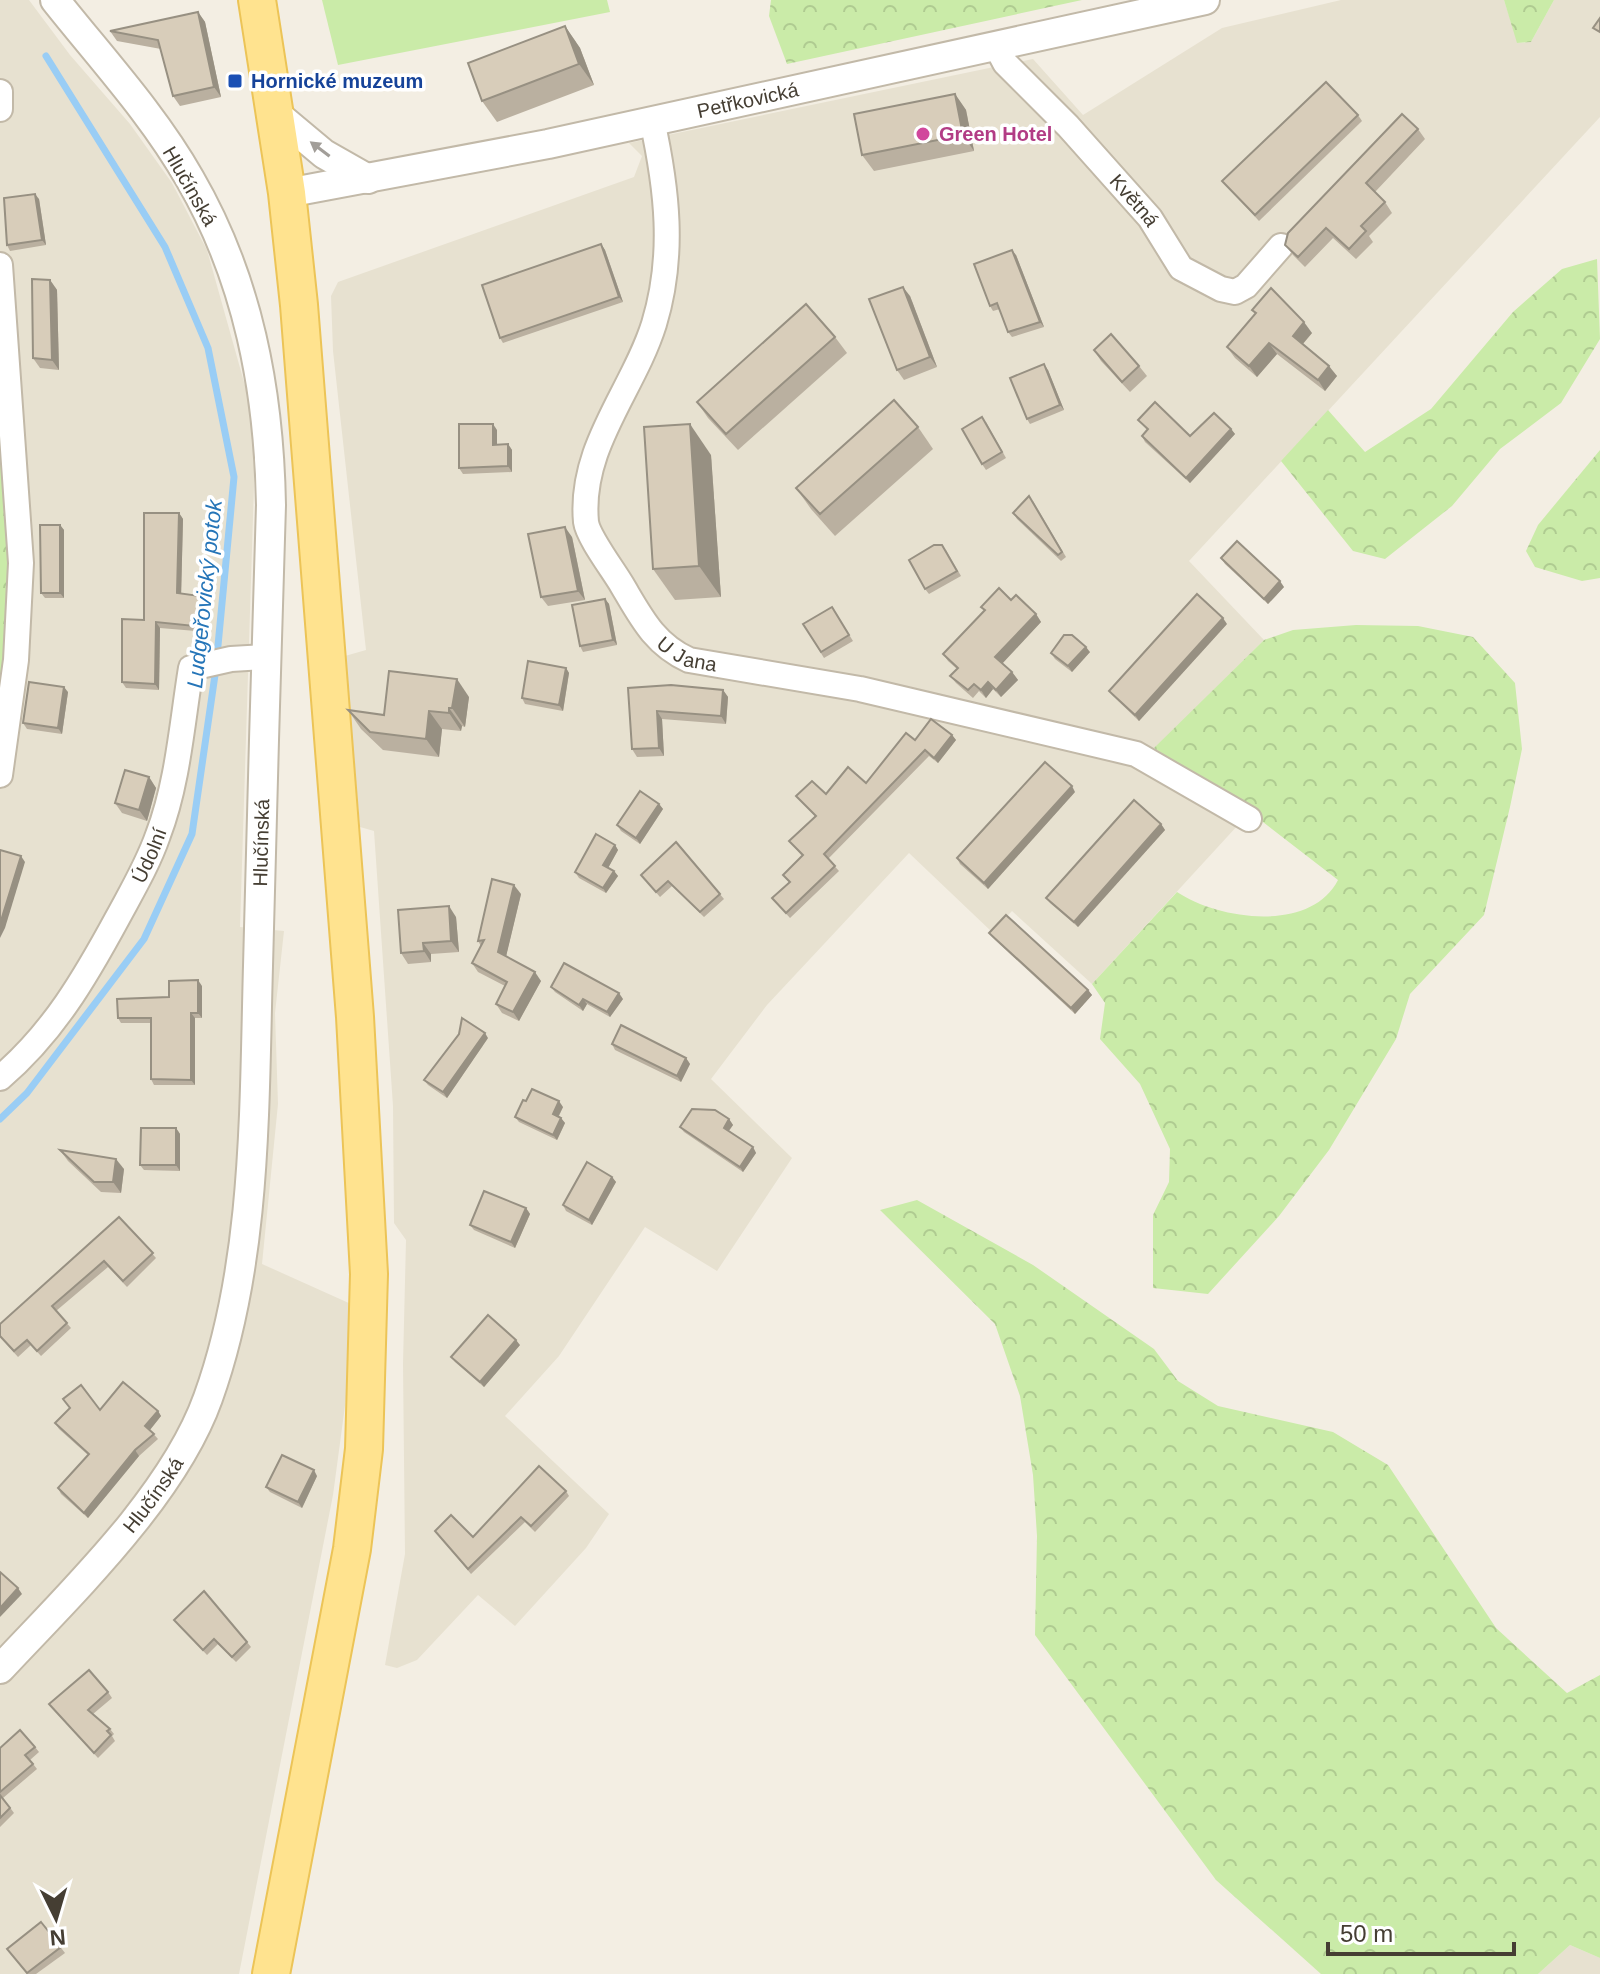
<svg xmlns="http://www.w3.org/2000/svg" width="1600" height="1974" viewBox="0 0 1600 1974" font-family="Arial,sans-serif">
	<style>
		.residential { fill: #e7e1d0 }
		.forest { fill: url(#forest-crowns) }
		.pitch { fill: #caeba8 }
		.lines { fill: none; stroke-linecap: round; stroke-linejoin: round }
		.stream { stroke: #99cdf5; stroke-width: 7 }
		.minor-casing { stroke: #c2b9a8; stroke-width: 28 }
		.tertiary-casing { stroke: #c2b9a8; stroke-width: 32 }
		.primary-casing { stroke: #ecc457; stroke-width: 40 }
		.minor { stroke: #fff; stroke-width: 24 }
		.tertiary { stroke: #fff; stroke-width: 28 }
		.primary { stroke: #ffe38f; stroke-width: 36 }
		.wall { fill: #bab0a0 }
		.shaded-wall { fill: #979082 }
		.building { fill: #d8cdba; stroke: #979082; stroke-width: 2 }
		.oneway { fill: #a29e99 }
		.transit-dot { fill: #1a4fb4; stroke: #fff; stroke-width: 3 }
		.hotel-dot { fill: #d1479c; stroke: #fff; stroke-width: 3 }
		.labels { text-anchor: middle; stroke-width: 7; stroke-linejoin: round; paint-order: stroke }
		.transit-label { font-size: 20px; font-weight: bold; fill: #164399; stroke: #fff; text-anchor: start }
		.street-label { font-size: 20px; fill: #453e33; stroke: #fff }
		.hotel-label { font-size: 20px; font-weight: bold; fill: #b23c85; stroke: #fff; text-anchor: start }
		.water-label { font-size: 22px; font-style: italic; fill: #2575b8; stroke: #fff }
	</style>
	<defs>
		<pattern id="forest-crowns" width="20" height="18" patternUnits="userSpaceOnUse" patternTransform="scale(2)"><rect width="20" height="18" fill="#caeba8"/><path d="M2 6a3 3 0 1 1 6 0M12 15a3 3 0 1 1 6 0" fill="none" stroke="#afcb91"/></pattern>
	</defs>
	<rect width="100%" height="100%" fill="#f3eee3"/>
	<!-- residential -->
	<g class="residential">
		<path d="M0,0h29l41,55 60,69 42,59 35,67 44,157 4,47 -15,473 44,4 -9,82 3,91 -16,160 89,40 -2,72 -16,119 -94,479h-239z"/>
		<path d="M1341,0h163l14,43 13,-1 23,-42h46v117l-411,444 75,79 -109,108 95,64 -158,172 -80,-73 -20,21 -83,-79 -142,152 -56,74 81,79 -75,113 -72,-44 -86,129 -54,60 104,98 -23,34 -71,78 -37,-31 -61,65 -20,8 -12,-3 20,-111 -2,-190 3,-124 -12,-17 -1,-117 -19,-275 -14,-4 -15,-171 21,-6 -33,-299 -2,-55 7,-14 296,-105 8,-21 -13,-13 404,-84 50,56 139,-87z"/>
		<path d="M1570,1945l30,13v16h-62z"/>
	</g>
	<!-- forest -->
	<g class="forest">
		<path d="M771,0h311l-295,64 -18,-48z"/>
		<path d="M1504,0h50l-23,42 -14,1z"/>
		<path d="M1597,259l3,80 -39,64 -61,46 -48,57 -67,53 -32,-8 -72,-90 47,-51 37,42 66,-43 82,-97 49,-43z"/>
		<path d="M0,356l14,209 -14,154z"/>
		<path d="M1600,450v128l-18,3 -47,-14 -9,-16 12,-26z"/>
		<path d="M1356,625l62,1 55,11 42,46 7,66 -12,58 -26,108 -74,79 -14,45 -67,111 -50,66 -71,78 -55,-6v-73l16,-33 1,-33 -30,-65 -40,-45 5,-36 -13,-19 85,-92c42,28 134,41 161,-12l-88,-68 -96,-64 110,-108 29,-10z"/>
		<path d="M917,1200l116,65 121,84 24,32 40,25 115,26 55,33 108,163 71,65 33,-18v283l-30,-13 -32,29h-217l-105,-94 -181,-245 2,-99 -4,-61 -13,-79 -25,-72 -115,-114z"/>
	</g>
	<!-- pitch -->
	<path class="pitch" d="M322,0h285l3,12 -272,53z"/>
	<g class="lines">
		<!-- stream -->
		<g class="stream">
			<path d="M46,56l119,191 43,101 26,129 -17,179"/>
			<path d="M0,1119l27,-26 117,-154 48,-105 24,-166"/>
		</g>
		<!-- minor casing -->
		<g class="minor-casing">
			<g id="minor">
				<path id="s1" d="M996,46l9,17 63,63 82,92 31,50 40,21 14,3 11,-6 35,-40"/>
				<path d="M0,92v17"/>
				<path id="s2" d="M652,120c15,69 23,135 2,204 -21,67 -75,123 -68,198 2,15 28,49 36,63 19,32 32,59 67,75l171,29 276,65 113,65"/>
				<path d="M0,265l21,298 -5,97 -16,115"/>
				<path id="s3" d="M0,1078c53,-45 85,-100 118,-161 14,-26 30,-53 40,-82 20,-52 24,-112 33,-167l40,-9 35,-2"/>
			</g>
		</g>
		<!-- tertiary casing -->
		<g class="tertiary-casing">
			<g id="tertiary">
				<path d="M275,113l49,41 44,25"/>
				<path id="s4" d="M287,193l261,-49 657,-144"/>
				<path id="s5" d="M0,1669c70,-75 173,-173 208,-271 49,-136 46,-289 50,-432 4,-154 8,-307 13,-461 -2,-115 -23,-226 -81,-326 -37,-65 -89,-121 -135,-179"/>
			</g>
		</g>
		<!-- primary casing -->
		<g class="primary-casing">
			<path id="primary" d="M257,0l30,193 12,112 56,712 14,257 -5,175 -12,100 -81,425"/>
		</g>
		<!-- minor -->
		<use href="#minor" class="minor"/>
		<!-- tertiary -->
		<use href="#tertiary" class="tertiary"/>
		<!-- primary -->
		<use href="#primary" class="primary"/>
	</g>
	<!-- wall -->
	<g class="wall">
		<path d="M198,12l7,10 16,75 -41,9 -7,-10 -12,-47 -44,-8 -7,-10z"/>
		<path d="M565,26l15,22 14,37 -97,37 -15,-21z"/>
		<path d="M955,94l11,16 8,41 -100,20 -12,-16z"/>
		<path d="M1358,115l4,6 -103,100 -37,-40z"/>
		<path d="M1418,129l7,10 -50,53 10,10 7,11 -23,23 4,6 -17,17 -23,-21 -28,29 -12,-12 -8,-10z"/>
		<path d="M39,199l7,46 -36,6 -3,-6z"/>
		<path d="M601,244l4,6 18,52 -120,41 -3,-5z"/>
		<path d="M1016,255l28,72 -32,10 -4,-5 -8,-23 -7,2 -3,-5z"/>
		<path d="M50,280l7,10 2,80 -19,-2 -7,-10z"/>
		<path d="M910,296l27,71 -33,13 -7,-10z"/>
		<path d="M1252,310l60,23 -9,11 34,32 -12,15 -48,-37 -20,23 -22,-19 -8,-11 28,-33z"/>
		<path d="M835,337l12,16 -109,97 -30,-32 -11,-16z"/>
		<path d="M1094,350l45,16 8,10 -17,16 -29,-31z"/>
		<path d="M1048,370l16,40 -34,14 -3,-5z"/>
		<path d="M1138,420l52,16 41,-7 4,5 -45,49 -45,-41 -3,-6 5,-6z"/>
		<path d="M986,422l20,36 -20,12 -4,-6z"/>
		<path d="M918,427l15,22 -98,87 -24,-27 -15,-21z"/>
		<path d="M497,430v15l11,-1 4,6v22l-49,2 -4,-6z"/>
		<path d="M711,455l10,142 -46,3 -22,-31z"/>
		<path d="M1033,501l33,56 -5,4 -44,-42 -4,-6z"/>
		<path d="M179,513l4,6 -2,75 30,9 -3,29 -48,-4 -1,62 -33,-2 -4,-6 22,-62z"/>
		<path d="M60,525l4,5v68h-19l-4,-5z"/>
		<path d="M572,537l13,63 -37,6 -7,-9z"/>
		<path d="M946,550l15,26 -32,18 -4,-5z"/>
		<path d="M1221,558l63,29 -16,17 -43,-40z"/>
		<path d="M605,599l4,5 8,41 -34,7 -3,-6z"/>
		<path d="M1011,600l25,14 5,8 -39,41 10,9 6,8 -17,17 -8,-8 -7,9 -7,-7 -6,7 -17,-15 -6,-7 7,-7 -9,-8 -5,-7 41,-43 -3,-4z"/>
		<path d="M832,607l21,34 -29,17 -21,-34z"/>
		<path d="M1227,624l-88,97 -26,-25 -4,-5z"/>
		<path d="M1090,652l-18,20 -17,-13 -4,-6z"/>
		<path d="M566,668l3,5 -6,38 -38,-7 -3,-6z"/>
		<path d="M628,688l95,2 5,7 -2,27 -64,-5 2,37 -27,1 -5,-8z"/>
		<path d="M68,692l-6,42 -35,-5 -4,-6z"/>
		<path d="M469,697l-4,30 -3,-1 -1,5 -19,-2 -3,28 -56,-7 -22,-21 -13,-19 36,5z"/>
		<path d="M952,735l4,5 -18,23 -9,-7 -101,103 11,12 -49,47 -18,-20 17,-16 -6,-7 19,-19 -13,-15 26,-25 -19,-20 30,-2 40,-11 49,-43z"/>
		<path d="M149,777l7,11 -9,33 -25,-8 -7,-10z"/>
		<path d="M1075,792l-87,97 -28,-25 -3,-6z"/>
		<path d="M659,804l4,5 -23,35 -19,-13 -4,-6z"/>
		<path d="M1161,824l4,6 -87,97 -28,-24 -4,-5z"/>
		<path d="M676,842l48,57 -20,18 -32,-31 -12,11 -19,-22z"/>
		<path d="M615,845l3,5 -10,18 6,3 4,5 -12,17 -27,-15 -4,-6z"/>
		<path d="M521,894l-15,62 35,25 -22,40 -17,-8 -6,-9 9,-18 -27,-14 -6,-9 9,-17 -3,-5z"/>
		<path d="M456,917l3,35 -28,2v8l-23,2 -7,-11z"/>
		<path d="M989,933l99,57 4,5 -17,19 -82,-76z"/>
		<path d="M202,986v32h-7v67h-41l-3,-6v-56h-30l-3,-5z"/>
		<path d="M551,987l72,12 -13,18 -23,-13 -4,7 -28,-19z"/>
		<path d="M488,1038l-41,60 -19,-13 -4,-5z"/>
		<path d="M612,1044l74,14 4,6 -9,18 -66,-32z"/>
		<path d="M526,1101l37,6 -4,9 6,7 -8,17 -38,-18 -4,-5z"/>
		<path d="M729,1119l4,6 -4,6 24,16 3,6 -13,19 -59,-40 -4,-5z"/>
		<path d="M176,1128l4,6v37l-36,-1 -4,-5z"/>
		<path d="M60,1150l64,19 -3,24 -20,-1 -33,-31z"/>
		<path d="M612,1177l4,5 -24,43 -26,-14 -3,-6z"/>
		<path d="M526,1208l4,6 -15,34 -41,-18 -4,-5z"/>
		<path d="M119,1217l37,41 -29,29 -19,-20 -52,44 15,17 -30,28 -10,-11 -13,12 -18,-20v-13z"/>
		<path d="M520,1345l-36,42 -29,-25 -4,-5z"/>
		<path d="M100,1410l58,1 3,5 -11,14 8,9 -19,17 -51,62 -27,-24 -3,-6 30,-33 -29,-26 -4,-6z"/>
		<path d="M317,1476l-15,32 -32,-16 -4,-5z"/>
		<path d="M566,1491l3,5 -34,36 -10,-10 -54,52 -36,-43 38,6z"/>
		<path d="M174,1620l73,22 4,5 -15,15 -18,-18 -11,11z"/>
		<path d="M108,1692l4,6 -19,16 17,15 4,5 -2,2 3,5 -17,17 -49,-54z"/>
		<path d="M35,1747l4,5 -9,8 7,9 -34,29 11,15 -14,14v-79z"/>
		<path d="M41,1922l24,31 -29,21h-9l-20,-25z"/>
	</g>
	<!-- shaded-wall -->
	<g class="shaded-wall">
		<path d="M198,12l7,10 16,75 -7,-10z"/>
		<path d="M565,26l15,22 14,37 -15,-21z"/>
		<path d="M955,94l11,16 8,41 -11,-16z"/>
		<path d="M35,194l4,5 7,46 -4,-5z"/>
		<path d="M601,244l4,6 18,52 -4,-5z"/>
		<path d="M1012,250l4,5 28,72 -4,-5z"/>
		<path d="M50,280l7,10 2,80 -7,-10z"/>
		<path d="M903,287l7,9 27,71 -7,-10z"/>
		<path d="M1304,322l8,11 -12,14 -7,-11z"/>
		<path d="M1269,343l8,11 -20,23 -8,-11z"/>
		<path d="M1044,364l4,6 16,40 -4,-5z"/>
		<path d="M1329,366l8,10 -12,15 -7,-11z"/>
		<path d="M493,424l4,6v20l-4,-5z"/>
		<path d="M690,424l21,31 10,142 -22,-31z"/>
		<path d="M1231,429l4,5 -45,49 -4,-5z"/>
		<path d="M508,444l4,6v22l-4,-6z"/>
		<path d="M179,513l4,6 -2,80 -4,-6z"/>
		<path d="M60,525l4,5v68l-4,-5z"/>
		<path d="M565,527l7,10 13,63 -7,-9z"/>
		<path d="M1280,581l4,6 -16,17 -4,-5z"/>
		<path d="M207,597l4,6 -3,29 -4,-5z"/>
		<path d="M605,599l4,5 8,41 -4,-5z"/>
		<path d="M1036,614l5,8 -40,43 -6,-8z"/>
		<path d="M1223,618l4,6 -88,97 -4,-6z"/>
		<path d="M156,622l4,6 -1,62 -4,-6z"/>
		<path d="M1086,647l4,5 -18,20 -4,-6z"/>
		<path d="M566,668l3,5 -6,38 -4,-6z"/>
		<path d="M1012,672l6,8 -17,17 -5,-7z"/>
		<path d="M457,679l12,18 -4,30 -13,-19z"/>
		<path d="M988,682l5,7 -7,9 -5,-8z"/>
		<path d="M64,687l4,5 -6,42 -4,-6z"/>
		<path d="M723,690l5,7 -2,27 -5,-8z"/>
		<path d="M449,708l13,18 -1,5 -12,-18z"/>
		<path d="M429,711l13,18 -3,28 -13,-18z"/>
		<path d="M657,711l5,8 2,37 -5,-8z"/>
		<path d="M952,735l4,5 -18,23 -4,-5z"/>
		<path d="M149,777l7,11 -9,33 -8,-11z"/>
		<path d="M1072,786l3,6 -87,97 -4,-6z"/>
		<path d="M659,804l4,5 -23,35 -4,-6z"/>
		<path d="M1161,824l4,6 -87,97 -4,-5z"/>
		<path d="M615,845l3,5 -11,20 -4,-5z"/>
		<path d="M21,856l4,6 -20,66 -5,10v-14z"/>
		<path d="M614,871l4,5 -12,17 -3,-5z"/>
		<path d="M514,885l7,9 -16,67 -7,-9z"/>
		<path d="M449,906l7,11 3,35 -8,-11z"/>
		<path d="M423,943l8,11v8l-7,-11z"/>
		<path d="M535,972l6,9 -22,40 -6,-9z"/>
		<path d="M198,980l4,6v32l-4,-5z"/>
		<path d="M1088,990l4,5 -17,19 -4,-6z"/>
		<path d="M619,993l4,6 -13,18 -3,-5z"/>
		<path d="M583,999l4,5 -4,7 -4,-6z"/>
		<path d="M191,1013l4,5v67l-4,-5z"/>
		<path d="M485,1033l3,5 -41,60 -4,-6z"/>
		<path d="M686,1058l4,6 -9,18 -4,-6z"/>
		<path d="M559,1101l4,6 -6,12 -4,-5z"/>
		<path d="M561,1118l4,5 -8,17 -4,-5z"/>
		<path d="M729,1119l4,6 -6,8 -3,-5z"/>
		<path d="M176,1128l4,6v37l-4,-6z"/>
		<path d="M753,1147l3,6 -13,19 -3,-5z"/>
		<path d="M116,1159l8,10 -3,24 -8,-11z"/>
		<path d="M612,1177l4,5 -24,43 -3,-5z"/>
		<path d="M526,1208l4,6 -15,34 -4,-6z"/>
		<path d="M516,1340l4,5 -36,42 -4,-5z"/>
		<path d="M158,1411l3,5 -12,15 -4,-5z"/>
		<path d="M135,1450l4,6 -51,62 -4,-5z"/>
		<path d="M314,1470l3,6 -15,32 -4,-6z"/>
		<path d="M18,1588l4,6 -22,23v-9z"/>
	</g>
	<!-- building -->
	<g class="building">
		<path d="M198,12l16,75 -41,9 -15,-56 -48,-9z"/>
		<path d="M1600,18v14l-7,-4z"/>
		<path d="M565,26l14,38 -97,37 -14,-38z"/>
		<path d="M1326,82l32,33 -103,100 -33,-34z"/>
		<path d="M955,94l8,41 -101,20 -8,-41z"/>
		<path d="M1402,114l16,15 -52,54 19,19 -24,24 5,5 -17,18 -23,-21 -28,29 -13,-12 3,-12z"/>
		<path d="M35,194l7,46 -35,5 -3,-47z"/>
		<path d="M601,244l18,53 -119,41 -18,-53z"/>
		<path d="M1012,250l28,72 -32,10 -11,-29 -7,3 -16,-42z"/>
		<path d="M32,279l18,1 2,80 -19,-2z"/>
		<path d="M903,287l27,70 -33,13 -28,-71z"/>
		<path d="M1271,288l33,34 -11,14 36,30 -11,14 -49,-37 -20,23 -22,-19 29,-34 -4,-3z"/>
		<path d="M806,304l29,33 -109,97 -29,-32z"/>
		<path d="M1111,334l28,32 -17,16 -28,-32z"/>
		<path d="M1044,364l16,41 -33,14 -17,-41z"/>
		<path d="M894,400l24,27 -98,87 -24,-26z"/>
		<path d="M1155,402l35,34 24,-23 17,16 -45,49 -44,-42 6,-7 -10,-9z"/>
		<path d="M982,417l20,35 -20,12 -20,-35z"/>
		<path d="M459,424h34v21l15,-1v22l-49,2z"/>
		<path d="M690,424l9,142 -46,3 -9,-142z"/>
		<path d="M1029,496l33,56 -4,3 -45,-42z"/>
		<path d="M144,513h35l-2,80 30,4 -3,30 -48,-5 -1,62 -33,-2v-63l22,1z"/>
		<path d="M40,525h20v68h-19z"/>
		<path d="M565,527l13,64 -37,6 -13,-63z"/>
		<path d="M1237,541l43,40 -16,18 -43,-41z"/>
		<path d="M934,545h8l15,26 -32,18 -16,-29z"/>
		<path d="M999,588l12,12 5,-5 20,19 -41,43 17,15 -16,18 -8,-8 -7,8 -7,-6 -6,6 -18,-14 8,-8 -15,-14 42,-44 -4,-3z"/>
		<path d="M1197,594l26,24 -88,97 -26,-24z"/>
		<path d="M605,599l8,41 -33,6 -8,-41z"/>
		<path d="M832,607l17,28 -28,17 -18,-28z"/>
		<path d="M1064,635h8l14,12 -18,19 -17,-13z"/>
		<path d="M528,661l38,7 -7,37 -37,-7z"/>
		<path d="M389,671l68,8 -5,29h-3v5l-20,-2 -3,28 -56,-7 -22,-22 36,5z"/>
		<path d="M29,682l35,5 -6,41 -35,-5z"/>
		<path d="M671,685l52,5 -2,26 -64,-5 2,37 -27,1 -4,-61z"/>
		<path d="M931,719l21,16 -18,23 -9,-8 -101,104 11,12 -49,47 -14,-15 18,-16 -7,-7 20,-20 -14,-14 27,-25 -20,-20 16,-15 14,13 22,-27 18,16 40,-50 9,7z"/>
		<path d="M1045,762l27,24 -88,97 -27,-25z"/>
		<path d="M125,770l24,7 -10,33 -24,-7z"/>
		<path d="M640,791l19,13 -23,34 -19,-13z"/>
		<path d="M1134,800l27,24 -87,98 -28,-24z"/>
		<path d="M596,834l19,11 -12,20 11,6 -11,17 -28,-16z"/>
		<path d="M676,842l44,52 -20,18 -32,-31 -12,11 -15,-17z"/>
		<path d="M0,850l21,6 -21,68z"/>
		<path d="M492,879l22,6 -16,67 37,20 -22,40 -17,-8 11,-22 -35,-19 12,-23 -6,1z"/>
		<path d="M449,906l2,35 -28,2 1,8 -23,2 -3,-43z"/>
		<path d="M1006,915l82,75 -17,18 -82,-75z"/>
		<path d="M564,963l55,30 -12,19 -24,-13 -4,6 -28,-18z"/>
		<path d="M198,980v33h-7v67l-40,-1v-61h-33l-1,-19 52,-2v-16z"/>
		<path d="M462,1018l23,15 -42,59 -19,-12 35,-46z"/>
		<path d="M621,1025l65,33 -9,18 -65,-32z"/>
		<path d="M532,1089l27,12 -6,13 8,4 -8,17 -38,-18 8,-17 3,1z"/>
		<path d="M692,1109l23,1 14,9 -5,9 29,19 -13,20 -60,-40z"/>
		<path d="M141,1128h35v37h-36z"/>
		<path d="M60,1150l56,9 -3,23h-19z"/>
		<path d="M587,1162l25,15 -23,43 -26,-15z"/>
		<path d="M484,1191l42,17 -15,34 -41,-17z"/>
		<path d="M119,1217l34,36 -30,28 -19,-20 -52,45 15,17 -30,28 -10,-11 -13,11 -14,-15v-12z"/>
		<path d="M488,1315l28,25 -36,42 -29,-25z"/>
		<path d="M123,1382l35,29 -13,15 9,8 -19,16 -51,63 -26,-25 31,-34 -34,-31 15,-15 -7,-9 18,-14 19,25z"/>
		<path d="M282,1455l32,15 -16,32 -32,-15z"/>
		<path d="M539,1466l27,25 -35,35 -10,-9 -53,52 -33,-38 16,-16 22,22z"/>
		<path d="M0,1572l18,16 -18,20z"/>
		<path d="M204,1591l43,51 -15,15 -18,-18 -11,11 -29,-30z"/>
		<path d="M89,1670l19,22 -20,18 22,19 -3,2 4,4 -17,18 -45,-49z"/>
		<path d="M20,1730l15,17 -10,8 8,9 -33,28v-44z"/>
		<path d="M0,1795l10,13 -10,10z"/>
		<path d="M41,1922l20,25 -34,26 -20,-24z"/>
	</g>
	<!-- one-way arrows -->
	<defs><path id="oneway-solid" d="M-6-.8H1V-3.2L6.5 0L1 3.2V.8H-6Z" transform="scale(2)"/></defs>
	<use class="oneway" href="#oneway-solid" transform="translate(320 149) rotate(-143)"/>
	<!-- markers -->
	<rect class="transit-dot" x="227" y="73" width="16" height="16" rx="4"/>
	<circle class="hotel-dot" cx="923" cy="134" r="8"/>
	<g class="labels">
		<!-- transit labels -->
		<g class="transit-label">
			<text x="251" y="88">Hornické muzeum</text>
		</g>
		<!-- street labels -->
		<g class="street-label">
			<text dy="7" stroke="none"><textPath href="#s4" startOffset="470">Petřkovická</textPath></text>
			<text transform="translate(190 186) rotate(60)" y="7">Hlučínská</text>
			<text dy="7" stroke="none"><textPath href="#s1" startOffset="208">Květná</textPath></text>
			<text dy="7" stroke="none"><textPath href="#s2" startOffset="590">U Jana</textPath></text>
			<text dy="7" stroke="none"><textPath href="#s5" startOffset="904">Hlučínská</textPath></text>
			<text dy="7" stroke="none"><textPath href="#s3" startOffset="270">Údolní</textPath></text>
			<text dy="7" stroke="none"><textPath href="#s5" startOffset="232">Hlučínská</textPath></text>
		</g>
		<!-- hotel labels -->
		<g class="hotel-label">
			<text x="939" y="141">Green Hotel</text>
		</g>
		<!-- water labels -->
		<g class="water-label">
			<text transform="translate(204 594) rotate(-84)" y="8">Ludgeřovický potok</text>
		</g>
	</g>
	<!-- north arrow -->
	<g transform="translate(56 1918) rotate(175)" stroke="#ffffff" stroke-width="6" paint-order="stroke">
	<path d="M0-6L14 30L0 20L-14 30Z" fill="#453e33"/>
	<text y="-12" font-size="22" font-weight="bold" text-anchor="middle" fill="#453e33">N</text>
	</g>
	<!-- scale -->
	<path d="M1328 1942v12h186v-12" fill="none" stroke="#453e33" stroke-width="4"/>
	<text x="1340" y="1942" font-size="24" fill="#453e33" stroke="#ffffff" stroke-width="6" paint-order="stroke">50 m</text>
</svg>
